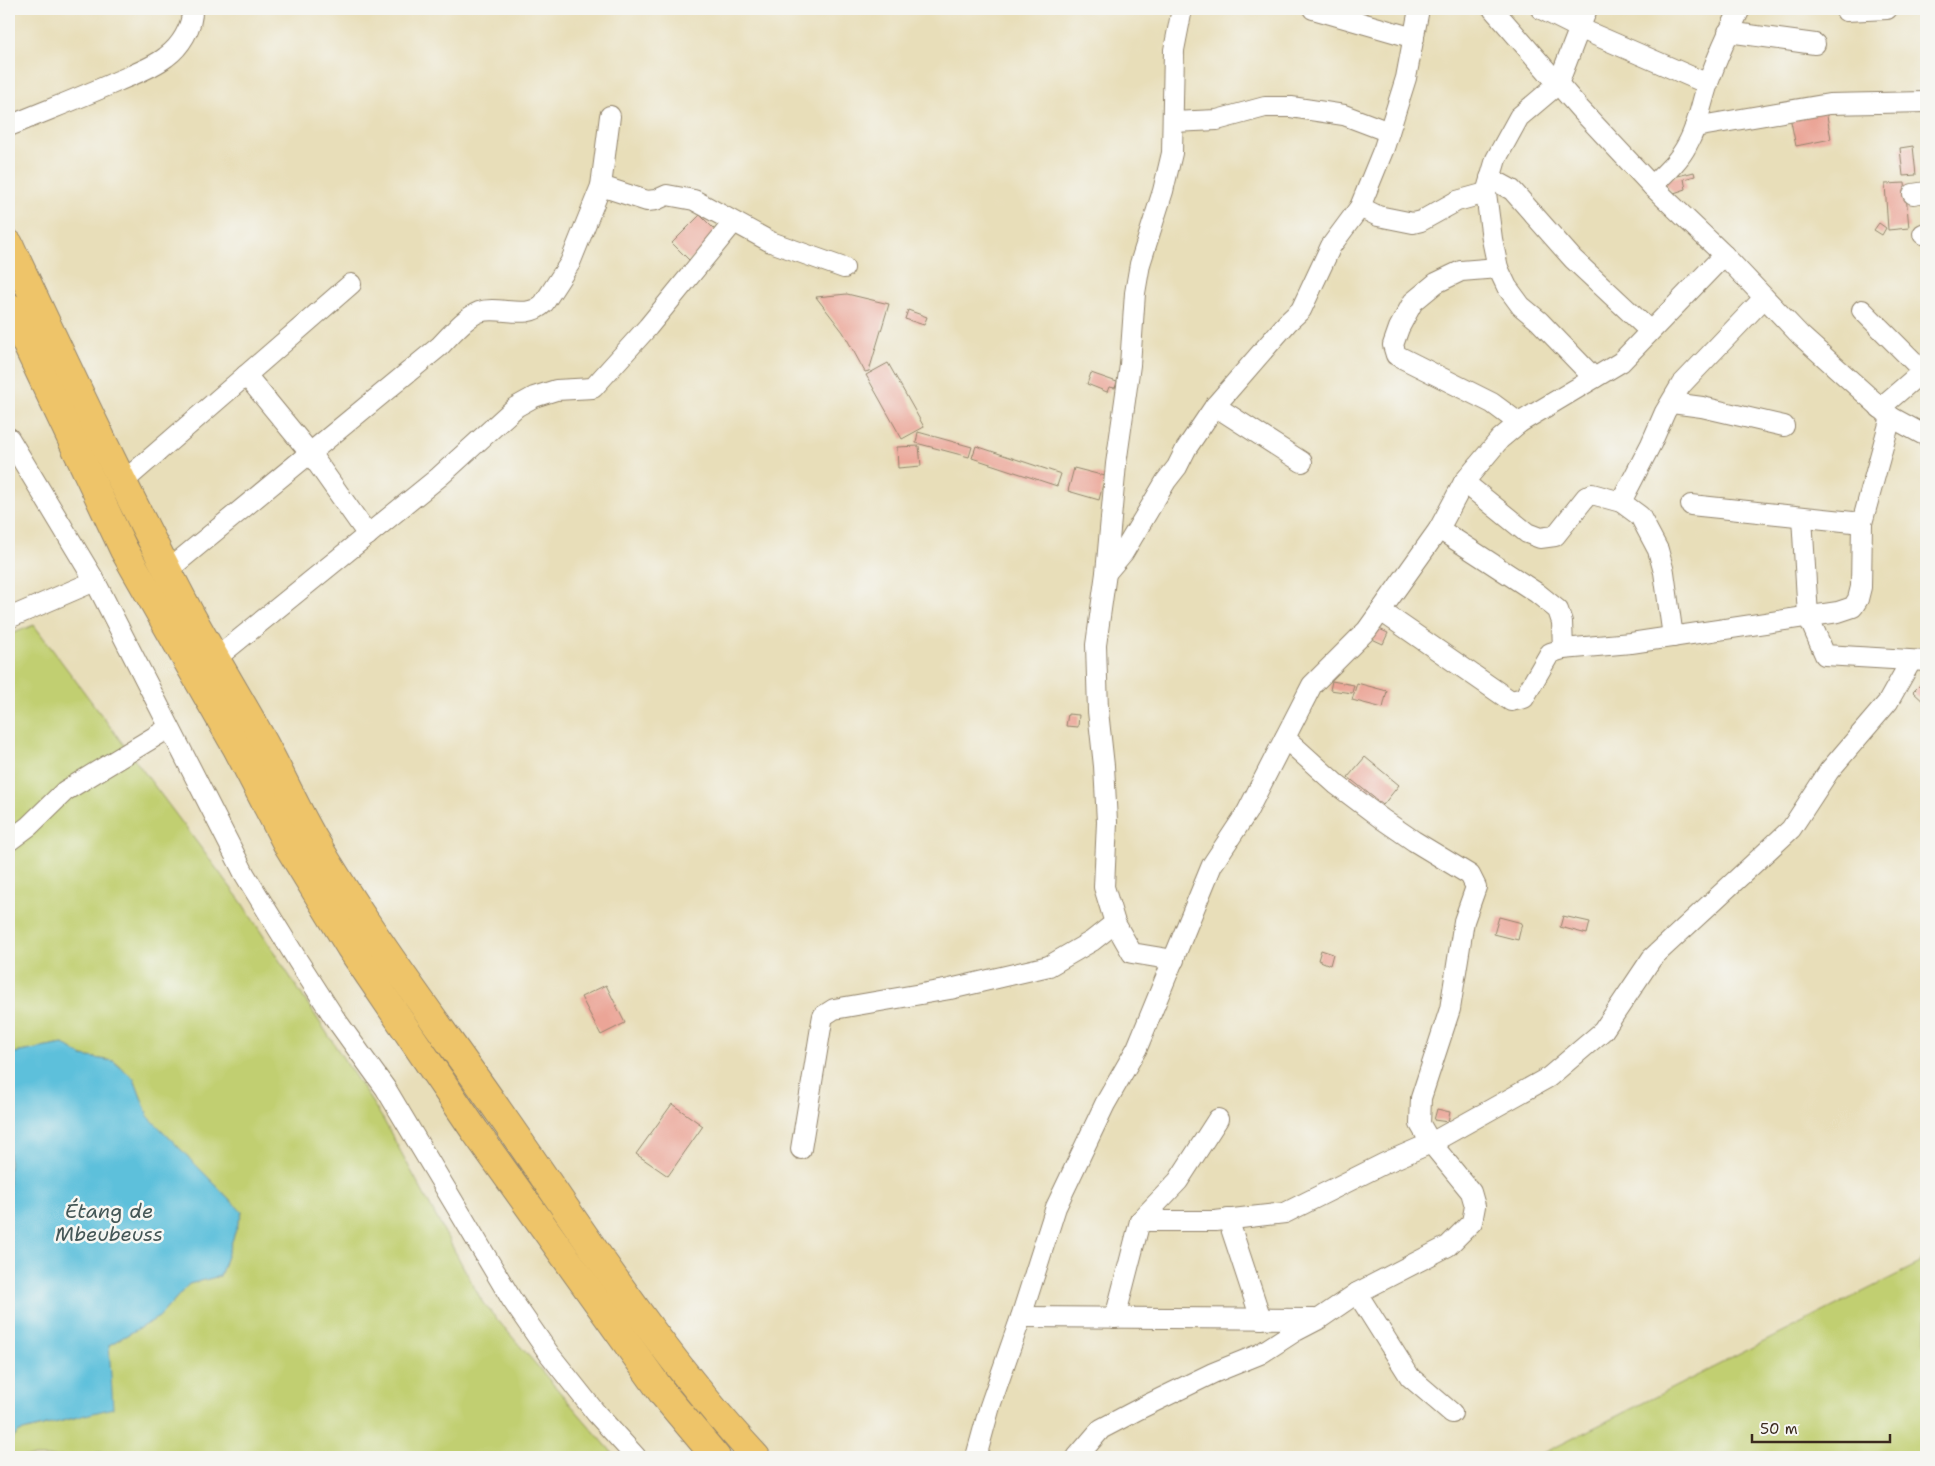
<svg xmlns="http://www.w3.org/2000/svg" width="1935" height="1466" viewBox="0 0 1935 1466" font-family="'Shantell Sans',sans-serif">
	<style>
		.green { fill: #c1cf71; stroke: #7e7c48 }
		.water { fill: #5dc0db; stroke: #4c757c }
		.building { fill: #eba597 }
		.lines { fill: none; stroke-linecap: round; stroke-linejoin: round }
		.street-casing { stroke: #92846c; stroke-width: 22 }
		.highway-casing { stroke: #92846c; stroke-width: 30 }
		.street { stroke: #fff; stroke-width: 20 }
		.highway { stroke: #eec469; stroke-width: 28 }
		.labels { text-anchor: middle; stroke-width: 5; stroke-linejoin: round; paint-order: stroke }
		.water-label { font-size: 20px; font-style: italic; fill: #455757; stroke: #f6f6f2 }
	</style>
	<rect width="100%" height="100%" fill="#f6f6f2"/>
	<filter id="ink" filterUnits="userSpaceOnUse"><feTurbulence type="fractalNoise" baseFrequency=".02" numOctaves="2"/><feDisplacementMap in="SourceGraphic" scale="10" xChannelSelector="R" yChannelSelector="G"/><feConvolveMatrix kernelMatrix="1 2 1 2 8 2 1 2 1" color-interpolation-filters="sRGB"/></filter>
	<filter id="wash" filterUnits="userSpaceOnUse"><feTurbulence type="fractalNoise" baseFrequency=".0096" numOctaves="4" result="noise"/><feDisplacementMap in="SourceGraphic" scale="20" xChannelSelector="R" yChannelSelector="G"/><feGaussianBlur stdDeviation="1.12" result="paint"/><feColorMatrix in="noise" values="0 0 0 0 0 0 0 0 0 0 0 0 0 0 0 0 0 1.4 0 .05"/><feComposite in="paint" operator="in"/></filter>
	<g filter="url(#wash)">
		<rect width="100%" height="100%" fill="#e8deb9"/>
		<!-- green -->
		<g class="green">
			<path d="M34,625l206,275 143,219 100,184 133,154h-478l-4,-6 -38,2 -5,4h-82v-14l10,-11 59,-15 31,-72 50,-28 30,-33 31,-8 22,-64 -94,-96 -14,-37 -20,-18 -32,-5 -19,-12 -54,10v-419z"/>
			<path d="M1926,1252v205h-390l384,-194z"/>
		</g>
		<!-- water -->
		<g class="water">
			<path d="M63,1044l19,12 31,5 21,18 14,37 94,96 -22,64 -31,8 -30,33 -50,28 4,63 -94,24 -10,11v-389z"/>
			<path d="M134,1451l4,6h-47l5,-4z"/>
		</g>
		<g id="blocks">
			<!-- building -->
			<g class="building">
				<path d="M1826,110l5,29 -35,7 -6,-29z"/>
				<path d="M1913,146l3,29 -13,1 -3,-28z"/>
				<path d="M1694,172l1,4 -11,3 2,10 -12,4 -12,-13z"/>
				<path d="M1905,183l4,45 -21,2 -3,-46z"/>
				<path d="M700,215l19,19 -29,27 -18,-18z"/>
				<path d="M1879,223l7,5 -4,7 -8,-5z"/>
				<path d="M847,294l42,10 -20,67 -4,1 -22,-40 -27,-35z"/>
				<path d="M908,310l19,7 -3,8 -19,-6z"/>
				<path d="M888,363l36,64 -22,12 -36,-64z"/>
				<path d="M1091,373l26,9 -2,6 -6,-1 -2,5 -20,-8z"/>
				<path d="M918,432l54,15 -3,10 -53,-14z"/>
				<path d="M919,446l2,20 -23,2 -1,-21z"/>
				<path d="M976,446l85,28 -4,12 -85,-28z"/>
				<path d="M1074,468l31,8 -6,24 -31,-9z"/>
				<path d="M1377,628l11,5 -5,11 -11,-5z"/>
				<path d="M1332,681l22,4 -2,8 -22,-3z"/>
				<path d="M1357,683l30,8 -4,17 -31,-8z"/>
				<path d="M1921,684l5,4v16l-13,-12z"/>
				<path d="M1068,714l11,1 -1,12 -12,-1z"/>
				<path d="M1365,757l34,28 -16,20 -35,-28z"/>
				<path d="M1563,916l27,6 -3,12 -27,-7z"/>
				<path d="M1499,917l23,6 -4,17 -24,-6z"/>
				<path d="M1321,950l12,4 -3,11 -12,-5z"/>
				<path d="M606,985l19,38 -24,12 -20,-38z"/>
				<path d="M672,1104l31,22 -35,50 -32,-22z"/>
				<path d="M1437,1109l13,3 -2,10 -14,-2z"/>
			</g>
		</g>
	</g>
	<g filter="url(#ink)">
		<use href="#blocks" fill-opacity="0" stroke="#92846c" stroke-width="1"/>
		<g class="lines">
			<!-- street casing -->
			<g class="street-casing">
				<g id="street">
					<path d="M1313,9l101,29"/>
					<path d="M1493,9l87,100 72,77 72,69 76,80 91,82 35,19"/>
					<path d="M1541,9l38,19 129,56"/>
					<path d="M1587,9l-29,75 -39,33 -23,42 -10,34 6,46 6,29 9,19 14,19 18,15 55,57"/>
					<path d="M1846,11l41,-2"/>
					<path d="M1728,32l87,12"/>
					<path d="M1173,122l44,-2 48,-13h26l53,8 45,17"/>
					<path d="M9,126c36,-15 73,-29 109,-45 16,-7 34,-13 48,-24 14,-10 27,-30 26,-48"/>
					<path d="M1695,127l134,-23 97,-2"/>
					<path d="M1490,178l22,12 61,69 77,72"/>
					<path d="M601,186l46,15 9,-1 11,-5 27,5 77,42 73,26"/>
					<path d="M1652,186c13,-13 27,-25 35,-41 11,-19 14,-41 21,-62 9,-25 20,-50 32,-74"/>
					<path d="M1913,194l13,-2"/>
					<path d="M1360,207l18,9 35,7 8,-2 36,-20 29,-8"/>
					<path d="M1923,234l3,-1"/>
					<path d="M1498,268l-37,3 -25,12 -23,19 -14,26 -6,17 3,10 96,48 27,20"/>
					<path d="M1862,310l64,64"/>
					<path d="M246,375l64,78 58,82"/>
					<path d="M1672,403l30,4 82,19"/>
					<path d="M1215,406l87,56"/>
					<path d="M1880,408l43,-37"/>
					<path d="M9,438l86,143 150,294 53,86 36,56 52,72 126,211 38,55 46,58 40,44"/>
					<path d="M123,482l228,-198"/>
					<path d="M1464,482l63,51 13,5 15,-2 31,-39 6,-3 29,8 19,14 18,34 6,22 9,65"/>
					<path d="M1621,502l30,-58 14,-32 16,-27 83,-87"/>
					<path d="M1691,505l171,18"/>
					<path d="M1802,517l6,99 17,39 101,6"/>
					<path d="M1439,529l98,64 21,17 4,12 1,27"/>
					<path d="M168,570l272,-224c11,-11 24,-28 39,-34 20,-7 48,9 65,-9l26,-40 31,-77 9,-70"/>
					<path d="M1106,573l17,-20 43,-72 11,-14 9,-18 29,-43 73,-84 13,-12 30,-64 29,-39 24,-59 22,-70 13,-69"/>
					<path d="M1381,611l130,90 13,-3 26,-45 13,-4 68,-6 207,-31 15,-5 5,-8 3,-12 1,-64 29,-106"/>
					<path d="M9,618l86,-37"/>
					<path d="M215,659l224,-182 77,-70 18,-10 22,-7 37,-2 55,-61 85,-104"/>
					<path d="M9,841l20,-15 36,-35 104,-63"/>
					<path d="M1174,960l-42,-7 -17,-30 -11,-36 3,-65 -3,-56 -6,-55 -2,-66 10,-72 10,-109 14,-99 5,-72 5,-29 23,-73 9,-38 2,-103 8,-41"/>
					<path d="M801,1149l21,-128 1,-5 11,-7 116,-20 99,-23 43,-25 23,-18"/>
					<path d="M1228,1219l33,100"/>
					<path d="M1140,1221h75l70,-8 100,-50 46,-20 118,-66 54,-46 49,-73 139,-129 38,-58 59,-69 23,-41"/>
					<path d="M1357,1293l53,84 42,36"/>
					<path d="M1021,1317l293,2"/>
					<path d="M1115,1318l25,-97 38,-40 40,-62"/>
					<path d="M976,1457l14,-51 31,-89 35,-110 49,-103 32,-56 75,-183 35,-53 65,-127 55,-55 72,-101 25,-47 36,-43 19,-16 102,-61 103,-107"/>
					<path d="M1077,1457l24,-28 40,-21 72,-35 47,-19 34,-22 25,-13 38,-26 91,-47 24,-24 3,-16 -4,-14 -40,-49 -11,-19 1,-26 29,-89 14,-88 12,-34 -6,-12 -56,-34 -32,-22 -45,-34 -52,-47"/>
				</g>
			</g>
			<!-- highway casing -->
			<g class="highway-casing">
				<g id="highway">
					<path d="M9,244c58,124 116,247 180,368 23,42 48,83 71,124 19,34 34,69 53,102 56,96 123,183 186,274 82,117 159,240 257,345"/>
					<path d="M9,307l115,243 113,198 50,96 63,103 125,184 189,264 52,62"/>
				</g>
			</g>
			<!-- street -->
			<use href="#street" class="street"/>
			<!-- highway -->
			<use href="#highway" class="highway"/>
		</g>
	</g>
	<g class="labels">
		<!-- water labels -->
		<g class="water-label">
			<text x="109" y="1218">Étang de<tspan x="109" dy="23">Mbeubeuss</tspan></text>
		</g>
	</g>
	<!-- margin -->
	<rect width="1935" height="1466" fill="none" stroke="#f6f6f2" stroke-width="30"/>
	<!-- scale -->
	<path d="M1752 1434v8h138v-8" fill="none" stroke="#3b2a1e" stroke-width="2.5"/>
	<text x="1760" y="1434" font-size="15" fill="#3b2a1e" stroke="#f6f6f2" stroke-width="4" paint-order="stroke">50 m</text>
</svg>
